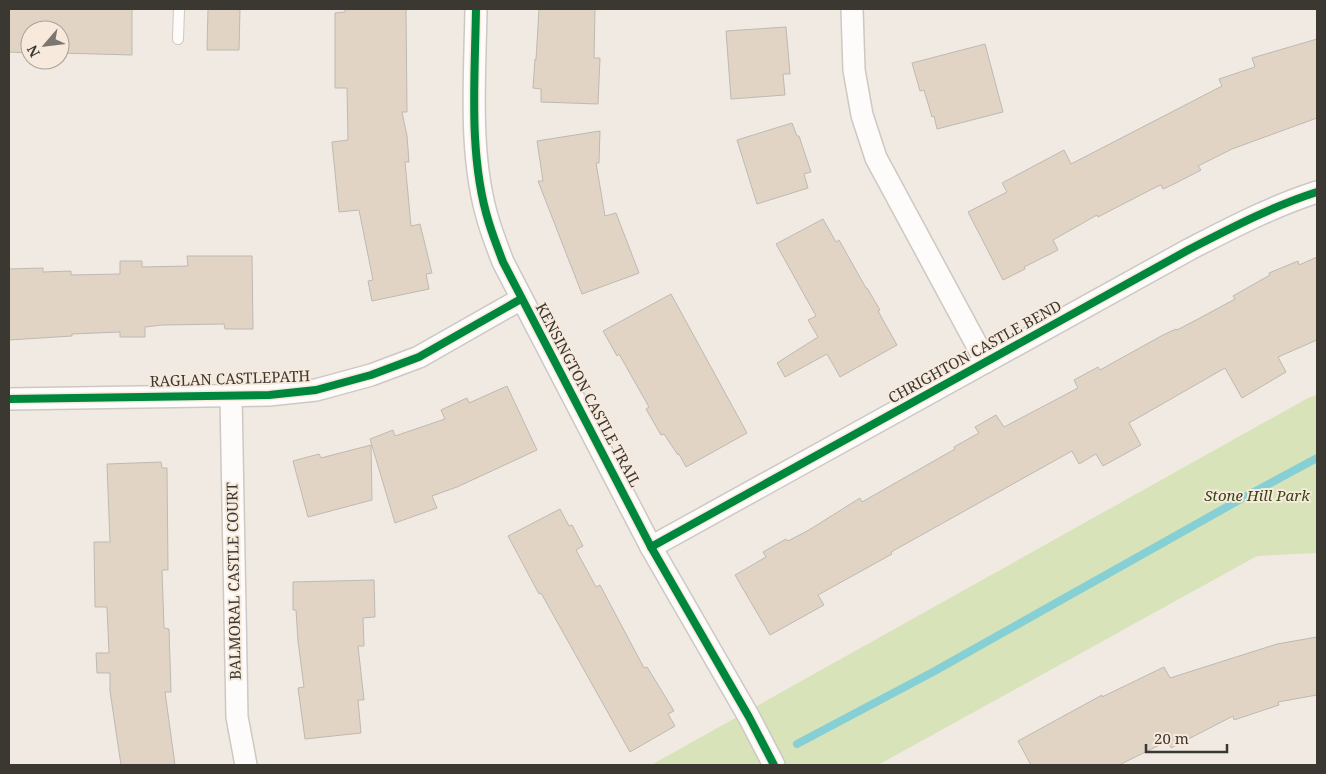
<svg xmlns="http://www.w3.org/2000/svg" width="1326" height="774" viewBox="0 0 1326 774" font-family="'Noto Serif',serif">
	<style>
		.green { fill: #d8e3ba }
		.lines { fill: none; stroke-linecap: round; stroke-linejoin: round }
		.stream { stroke: #85cfd5; stroke-width: 8 }
		.building { fill: #e1d4c4; stroke: #beb9b3 }
		.service-casing { stroke: #cec8c2; stroke-width: 12 }
		.minor-casing { stroke: #cec8c2; stroke-width: 24 }
		.service { stroke: #fdfcfb; stroke-width: 10 }
		.minor { stroke: #fdfcfb; stroke-width: 21 }
		.cycleway-casing { stroke: #f7eadc; stroke-width: 11 }
		.cycleway { stroke: #00873e; stroke-width: 8 }
		.labels { text-anchor: middle; stroke-width: 4; stroke-linejoin: round; paint-order: stroke }
		.street-label { font-size: 15px; fill: #3b3731; stroke: #f7eadc }
		.park-label { font-size: 15px; font-style: italic; fill: #344512; stroke: #f7eadc }
	</style>
	<rect width="100%" height="100%" fill="#f1eae2"/>
	<!-- green -->
	<path class="green" d="M1317,395v158l-60,3 -379,209h-227l657,-367z"/>
	<g class="lines">
		<!-- stream -->
		<path class="stream" d="M797,744l136,-72 308,-173 76,-41"/>
	</g>
	<!-- building -->
	<g class="building">
		<path d="M9,9h123v46l-72,-2v-23h-30v23l-21,-1z"/>
		<path d="M208,9h32l-1,41h-32z"/>
		<path d="M345,9h61l1,103h-5l5,24 2,26h-4l6,64 9,-2 12,49 -6,1 3,15 -57,12 -4,-20 5,-1 -14,-70 -20,2 -7,-70 16,-2 -1,-52h-12v-75l10,-1z"/>
		<path d="M539,9h56l-1,49h6l-2,46 -57,-2v-13l-8,-1 2,-29 1,1z"/>
		<path d="M786,27l4,47h-7l2,21 -54,4 -5,-68z"/>
		<path d="M1317,39v79l-85,31 -34,17 3,4 -27,14 -11,5 -2,-4 -5,2 -58,30 -1,-2 -44,25 5,10 -34,17 1,2 -22,11 -35,-68 39,-20 -5,-9 62,-33 7,14 151,-78 -3,-7 36,-12 -3,-9z"/>
		<path d="M985,44l18,68 -66,17 -3,-13 -2,1 -8,-27 -4,1 -8,-28z"/>
		<path d="M792,123l5,13h2l12,36 -7,2 4,14 -51,16 -20,-64z"/>
		<path d="M600,131l-1,32h-3l9,53 11,-3 23,60 -57,21 -44,-113h5l-6,-40z"/>
		<path d="M823,219l13,23 3,-2 27,48h1l13,22 -2,1 19,34 -57,32 -13,-23 -42,23 -8,-14 41,-26 -10,-17 8,-4 -40,-72z"/>
		<path d="M187,256h65l1,73h-28l-1,-5 -62,1 -17,2v10h-25v-5l-48,2v2l-63,4v-71l34,-1v4l28,-1v4l49,-1v-13h22v6l46,-1z"/>
		<path d="M1317,257v83l-39,17 8,15 -44,26 -17,-30 -96,55 12,22 -38,21 -7,-12 -17,10 -7,-13 -181,101 1,2 -74,41 6,10 -54,30 -35,-60 31,-18 -3,-5 23,-13 2,2 21,-11 51,-32 2,4 93,-53 -1,-2 25,-14 -4,-6 21,-12 8,12 74,-39 -4,-8 24,-13 2,3 63,-35 13,-6 1,1 23,-12 35,-19 -2,-3 37,-21 -1,-2 29,-12 1,4z"/>
		<path d="M671,294l76,139 -61,34 -7,-13 -1,1 -14,-21 -3,1 -15,-26 3,-2 -30,-53 -2,2 -14,-25z"/>
		<path d="M507,386l30,64 -80,37 -25,9 5,12 -42,15 -25,-84 23,-9 2,6 50,-17 -4,-9 26,-12 2,5z"/>
		<path d="M371,445l1,55 -64,17 -15,-56 26,-7 2,4z"/>
		<path d="M161,462l1,6h5l1,102h-6l2,58 5,1 2,63h-6l10,73h-54l-11,-74v-18h-13l-1,-20h13l-2,-46h-12l-1,-65h16l-3,-78z"/>
		<path d="M560,509l9,17 3,-1 11,21 -7,4 20,37 4,-2 44,83 3,-1 27,44 -6,3 7,12 -45,26 -89,-159 -2,1 -31,-58z"/>
		<path d="M374,580l1,37 -12,1 1,28h-6l6,54h-6l3,33 -56,6 -7,-51 6,-1 -6,-46 -2,-31h-3v-28z"/>
		<path d="M1317,637v58l-39,7 1,3 -45,15 -1,-4 -62,32 -3,-7 -49,24h-88l-13,-24 84,-46v2l62,-30 6,11 107,-34z"/>
	</g>
	<g class="lines">
		<!-- service casing -->
		<g class="service-casing">
			<path id="service" d="M178,39l1,-30"/>
		</g>
		<!-- minor casing -->
		<g class="minor-casing">
			<g id="minor">
				<path d="M476,9c-1,69 -8,147 13,214 4,13 9,26 14,39l148,285 98,170 25,48"/>
				<path d="M852,9l2,61 8,45 14,43 110,204"/>
				<path d="M231,396l6,321 9,48"/>
				<path d="M9,399l260,-4 47,-5 55,-15 48,-18 102,-58"/>
				<path d="M651,547l539,-298c41,-21 83,-43 127,-57"/>
			</g>
		</g>
		<!-- service -->
		<use href="#service" class="service"/>
		<!-- minor -->
		<use href="#minor" class="minor"/>
		<!-- cycleway casing -->
		<g class="cycleway-casing">
			<g id="cycleway">
				<path d="M476,9c-1,69 -8,147 13,214 4,13 9,26 14,39l148,285 98,170 25,48"/>
				<path d="M9,399l260,-4 47,-5 55,-15 48,-18 102,-58"/>
				<path d="M651,547l539,-298c41,-21 83,-43 127,-57"/>
			</g>
		</g>
		<!-- cycleway -->
		<use href="#cycleway" class="cycleway"/>
	</g>
	<g class="labels">
		<!-- street labels -->
		<g class="street-label">
			<text transform="translate(975 352) rotate(-29)" y="5">CHRIGHTON CASTLE BEND</text>
			<text transform="translate(230 379) rotate(-2)" y="5">RAGLAN CASTLEPATH</text>
			<text transform="translate(588 395) rotate(62)" y="5">KENSINGTON CASTLE TRAIL</text>
			<text transform="translate(234 581) rotate(-91)" y="5">BALMORAL CASTLE COURT</text>
		</g>
		<!-- park labels -->
		<g class="park-label">
			<text x="1257" y="501">Stone Hill Park</text>
		</g>
	</g>
	<!-- border -->
	<rect width="1326" height="774" fill="none" stroke="#3b3731" stroke-width="20"/>
	<!-- north arrow -->
	<g transform="translate(45 45) rotate(242)"><circle r="24" fill="#f7eadc" stroke="#aca298"/>
	<path d="M0-4L9 19L0 12L-9 19Z" fill="#7b766f"/>
	<text y="-8" font-size="14" font-weight="bold" text-anchor="middle" fill="#3b3731">N</text>
	</g>
	<!-- scale -->
	<path d="M1146 744v8h81v-8" fill="none" stroke="#3b3731" stroke-width="2.5"/>
	<text x="1154" y="744" font-size="15" fill="#3b3731" stroke="#f7eadc" stroke-width="4" paint-order="stroke">20 m</text>
</svg>
